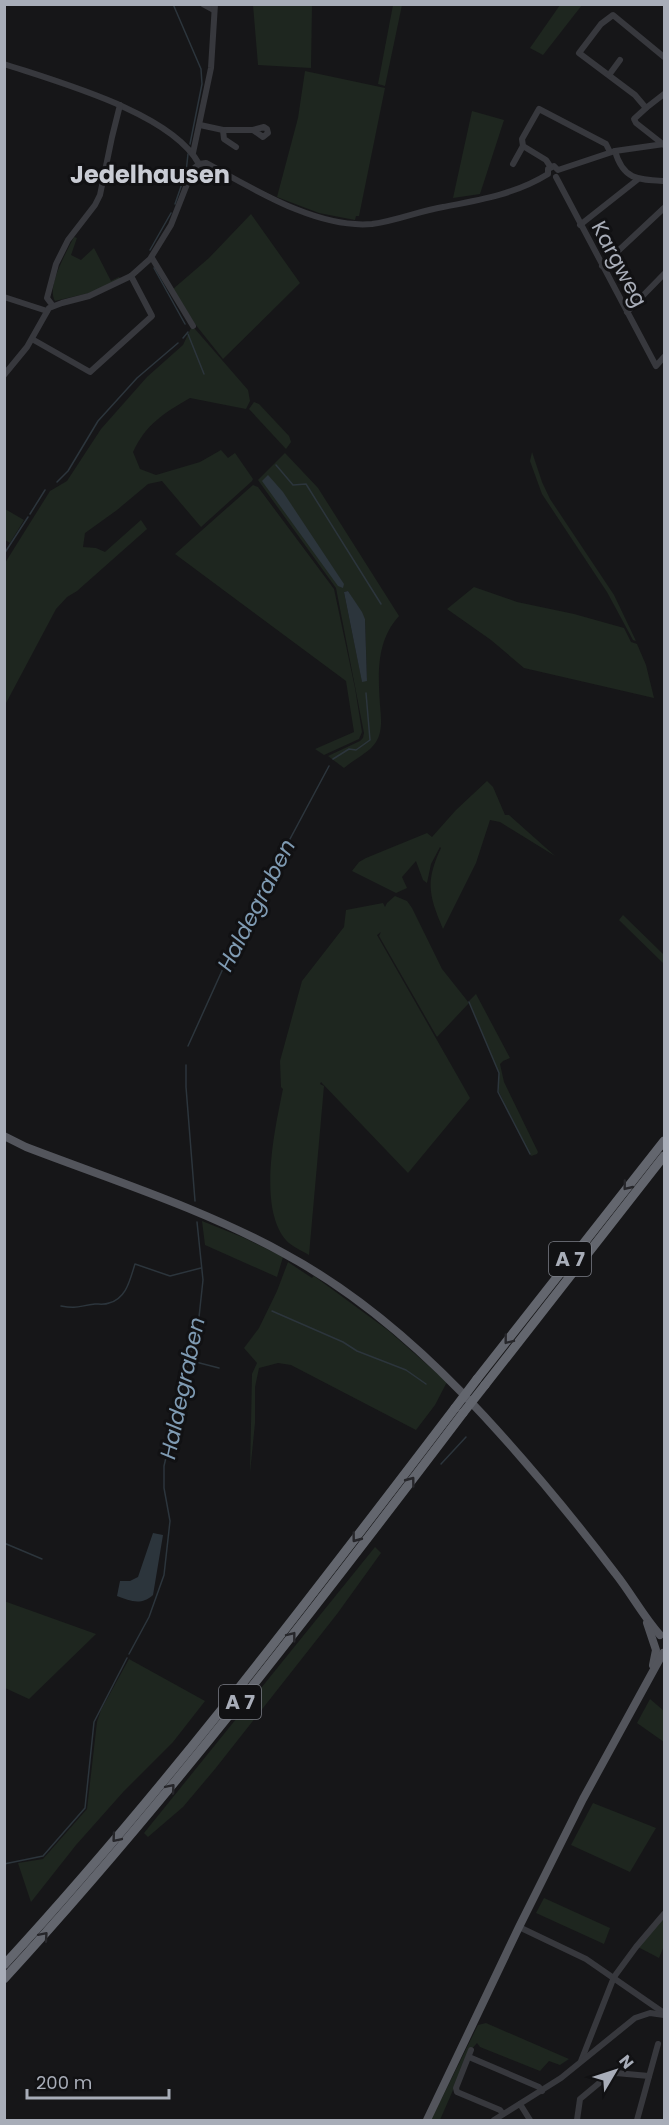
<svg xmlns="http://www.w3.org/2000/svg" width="669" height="2125" viewBox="0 0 669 2125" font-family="Poppins,sans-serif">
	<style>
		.green { fill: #1e261f; fill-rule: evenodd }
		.water { fill: #2c353c }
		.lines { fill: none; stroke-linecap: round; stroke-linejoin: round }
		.stream { stroke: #2c353c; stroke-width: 1.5 }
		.minor { stroke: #37383d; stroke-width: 6 }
		.major { stroke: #53555c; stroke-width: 8 }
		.highway { stroke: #63666e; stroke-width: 9 }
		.highway-bridge { stroke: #63666e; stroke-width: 9 }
		.oneway { stroke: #26262a }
		.labels { text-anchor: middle; stroke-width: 6; stroke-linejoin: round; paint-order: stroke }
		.shield { fill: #111113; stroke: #7b7e86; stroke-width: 1.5 }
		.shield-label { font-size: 20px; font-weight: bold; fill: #a8adb8 }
		.street-label { font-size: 21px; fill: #a8adb8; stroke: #111113 }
		.water-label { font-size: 22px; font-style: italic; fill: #7f9bb3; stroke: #111113 }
		.quarter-label { font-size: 24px; font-weight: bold; fill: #c9ccd4; stroke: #111113 }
	</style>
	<rect width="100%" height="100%" fill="#161618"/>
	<!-- green -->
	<g class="green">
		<path d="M253,5h59l-1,63 -53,-3z"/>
		<path d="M393,5h9l-17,81 -7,-2z"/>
		<path d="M560,5h22l-39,50 -13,-7z"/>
		<path d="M305,71l80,17 -26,128h-3l-1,4 -36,-7 -42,-16 21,-79z"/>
		<path d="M472,111l32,9 -24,74 -27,4z"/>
		<path d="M251,214l49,69 -77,76 -28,-35 -22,-35 36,-31z"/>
		<path d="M74,237l3,1 -6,17 10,5 13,-12 17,33 8,-4 2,2 -32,14 -34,8c-9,-14 12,-50 19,-64z"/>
		<path d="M191,328l4,1 53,61 2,11 -4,8 -56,-11c-26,15 -44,26 -57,54l7,17 16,6 44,-13 21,-12 7,8 7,-5 18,26 -1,2 -51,46 -39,-46 -14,3 -31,26 -32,23 -2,14 13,1 9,4 36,-32 6,9 -70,62 -10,6 -11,12 -51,96v-142l45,-72 17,-10 34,-52 46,-52 36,-32z"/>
		<path d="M254,402l5,2 30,32 2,6 -5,7 -37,-40z"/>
		<path d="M532,452l10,30 8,17 64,96 22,46 -3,-1 -26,-48 -65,-98 -12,-33z"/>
		<path d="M285,453l33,35 81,128c-23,25 -21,58 -19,89 1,12 3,26 -4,37 -7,11 -22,17 -32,26l-16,-12 32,-15 3,-3 1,-5 -28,-145 -78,-108zM348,591l17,28 2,62h-5l-18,-89z"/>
		<path d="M253,485l5,2 76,102 21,99 7,44 -3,7 -35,16 -9,-6 39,-17 -8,-51 -171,-127z"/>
		<path d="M5,509l19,11 -14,23 -5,-3z"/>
		<path d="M474,587l43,15 57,12 50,14 7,14 6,2 9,21 8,33 -130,-30 -33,-28 -44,-31z"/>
		<path d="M487,781l6,6 12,28h4l46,41 -55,-34 -10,-2 -14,43 -33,66c-14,-33 -18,-47 -2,-81l-1,-1 -9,17 -4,19 -4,-3 -7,-19 -14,16 5,11 -11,5 -44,-22 7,-9 7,-4 61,-25 5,4 24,-27z"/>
		<path d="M395,896l12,5 5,7 30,61 27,34 -32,34 -58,-101 2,-4 -4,3 93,163 -62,75 -87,-91 -1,2 4,2 -15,169c-6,-4 -14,-7 -20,-12 -33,-31 -14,-115 -6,-154l-2,-2 -1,-26 22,-80 42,-54 2,-17 37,-7 2,4 2,-4z"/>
		<path d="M623,915l41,40v9l-45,-44z"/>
		<path d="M476,994l34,64 -7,3 -3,3 4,18 34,70 -1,2 -6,2 -32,-64v-19l-30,-72z"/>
		<path d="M202,1221l40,16 41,20 -6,20 -72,-32z"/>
		<path d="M288,1262l24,16 2,-2 75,55 58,51 -12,23 -19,25 -125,-65 -13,-2 -19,5 -4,19v36l-5,50 2,-99 5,-11 -13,-15 15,-20 18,-37z"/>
		<path d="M375,1547l6,6 -44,61 -122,155 -32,38 -35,30 -4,-4z"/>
		<path d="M4,1601l92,33 -67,65 -24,-11z"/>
		<path d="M129,1659l76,42 -32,41 -49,49 -48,54 -45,57 -13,-39 25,-4 44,-50 10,-87 4,-12z"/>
		<path d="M650,1699l14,12v31l-27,-19z"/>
		<path d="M593,1803l63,25 -26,44 -59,-27z"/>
		<path d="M544,1898l66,30 -6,16 -68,-31z"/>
		<path d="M664,1918v28l-5,12 -21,-11z"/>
		<path d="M486,2023l83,36 -9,6 -11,-4 -9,10 -60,-24 -3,-4 -7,8 -30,69h-9l47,-95z"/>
	</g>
	<!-- water -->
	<g class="water">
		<path d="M268,475l15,17 61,92 -1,4 -5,-2 -76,-105z"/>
		<path d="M348,591l14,21 3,7 2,62 -5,1 -18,-90z"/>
		<path d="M153,1533l10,2 -10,60c-12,11 -23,6 -36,1l3,-15h10l8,-4z"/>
	</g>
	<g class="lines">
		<!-- stream -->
		<g class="stream">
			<path d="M173,4l28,65 1,15 -12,60"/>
			<path d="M175,204l11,-32 2,-18"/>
			<path d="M150,250l21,-37"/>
			<path d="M154,268l31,56"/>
			<path d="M188,334l16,40"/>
			<path d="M183,338l5,-6"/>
			<path d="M276,465l17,20 13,-1 75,120"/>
			<path d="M57,482l11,-11 30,-50 39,-43 41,-35"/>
			<path d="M30,514l15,-24"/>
			<path d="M4,554l24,-37"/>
			<path d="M333,759l16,-10 7,1 14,-10 -4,-47"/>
			<path d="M469,1002l30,71 -1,19 32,62"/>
			<path d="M188,1046l47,-104 94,-176"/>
			<path d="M186,1065v22l9,114"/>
			<path d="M61,1306c16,3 18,0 34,-2 4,0 10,1 14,-1 18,-5 21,-24 26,-39l35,12 31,-8"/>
			<path d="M272,1311l71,31 14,9 49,19 20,14"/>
			<path d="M188,1360l31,8"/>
			<path d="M441,1464l25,-27"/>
			<path d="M4,1543l38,16"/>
			<path d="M129,1654l20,-37 15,-42 6,-54 -6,-33v-22l35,-149 4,-37 -6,-58"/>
			<path d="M4,1864l39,-8 42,-48 9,-86 33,-64"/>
		</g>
		<!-- minor -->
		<g class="minor">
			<path d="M203,4l11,6"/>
			<path d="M664,57l-51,-42 -12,9 -22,29 56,42 11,13 18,-14"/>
			<path d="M4,64c54,18 168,49 195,100"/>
			<path d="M609,75l11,-15"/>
			<path d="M646,108l-12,11 2,4 28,22"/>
			<path d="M200,125l23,5h30l10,7 5,-4 -1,-4 -3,-2 -11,3"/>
			<path d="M223,130l1,9 12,8"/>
			<path d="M615,151c8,29 24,29 49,30"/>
			<path d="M193,153l18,-85 4,-64"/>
			<path d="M199,164l7,-1c46,25 110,66 166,61 24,-3 47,-13 71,-17 37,-7 73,-13 105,-33v-5l6,-3 4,4 57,-19 49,-7"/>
			<path d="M513,164l10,-18"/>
			<path d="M550,166l-4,-6 -23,-14 -1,-7 17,-30 67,35 4,8"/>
			<path d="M556,177l100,189 8,-9"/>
			<path d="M580,225l57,-45"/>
			<path d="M152,258l41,68"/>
			<path d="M602,266l62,-58"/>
			<path d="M4,297l43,14"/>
			<path d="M53,306l-6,-8 9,-34 12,-24 27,-35 5,-10 12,-58 8,-32"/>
			<path d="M627,312l37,-38"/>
			<path d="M32,339l58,33 62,-56 -21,-40"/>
			<path d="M4,375l23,-28 22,-39 13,-5 27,-7 42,-20 19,-17 21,-34 22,-56 6,-5"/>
			<path d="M519,1927l67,32 78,54"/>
			<path d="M471,2050l-15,38 1,4 43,18 3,4"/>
			<path d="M469,2057l70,30 3,4"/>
			<path d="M581,2061l33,-84 22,-30 28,-33"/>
			<path d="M520,2104l10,16"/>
			<path d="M494,2120l67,-42 74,-60 15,-5 14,2"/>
			<path d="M577,2120l3,-21 30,-25 6,-1 33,3"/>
			<path d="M637,2120l21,-76"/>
		</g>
		<!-- major -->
		<g class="major">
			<path d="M4,1136l22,11c86,33 178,62 259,107 76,41 141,99 199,162 46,50 90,103 131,157 16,20 28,43 45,62"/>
			<path d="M647,1623l9,27 -3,15"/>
			<path d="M427,2120l92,-193 64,-128 80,-146"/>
		</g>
		<!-- highway -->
		<g class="highway">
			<path d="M477,1379l187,-238"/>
			<path d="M485,1385l179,-229"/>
			<path d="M4,1965c162,-176 306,-367 451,-557"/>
			<path d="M4,1979c164,-179 312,-372 459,-566"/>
		</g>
		<!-- highway-bridge -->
		<g class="highway-bridge">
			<path d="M455,1408l22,-29"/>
			<path d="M463,1413l22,-28"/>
		</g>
	</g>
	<!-- one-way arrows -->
	<defs><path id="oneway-chevron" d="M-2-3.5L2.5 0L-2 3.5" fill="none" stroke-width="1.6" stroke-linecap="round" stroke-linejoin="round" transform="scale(1.5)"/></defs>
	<g class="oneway">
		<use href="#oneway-chevron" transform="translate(627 1186) rotate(129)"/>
		<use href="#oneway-chevron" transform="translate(508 1340) rotate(128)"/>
		<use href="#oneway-chevron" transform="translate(411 1481) rotate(-53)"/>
		<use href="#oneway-chevron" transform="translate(356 1538) rotate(127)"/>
		<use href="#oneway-chevron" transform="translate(292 1636) rotate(-52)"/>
		<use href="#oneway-chevron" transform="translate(171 1788) rotate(-50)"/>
		<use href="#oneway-chevron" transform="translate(116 1838) rotate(130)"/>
		<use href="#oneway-chevron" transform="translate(44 1936) rotate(-49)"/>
	</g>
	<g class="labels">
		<!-- shield labels -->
		<g class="shield">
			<rect x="549" y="1242" width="42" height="34" rx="4.5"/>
			<rect x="219" y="1685" width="42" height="34" rx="4.5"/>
		</g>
		<g class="shield-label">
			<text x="570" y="1266">A 7</text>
			<text x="240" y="1709">A 7</text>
		</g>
		<!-- street labels -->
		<g class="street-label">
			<text transform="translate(619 264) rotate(62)" y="7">Kargweg</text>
		</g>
		<!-- water labels -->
		<g class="water-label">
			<text transform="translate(256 905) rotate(-63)" y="8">Haldegraben</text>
			<text transform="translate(182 1388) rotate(-78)" y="8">Haldegraben</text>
		</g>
		<!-- quarter labels -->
		<g class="quarter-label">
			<text x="150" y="183">Jedelhausen</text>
		</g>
	</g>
	<!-- border -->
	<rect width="669" height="2125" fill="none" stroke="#a8adb8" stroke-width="12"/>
	<!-- north arrow -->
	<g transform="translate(615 2071) rotate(51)" stroke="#111113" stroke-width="4.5" paint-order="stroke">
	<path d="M0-4.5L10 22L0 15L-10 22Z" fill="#a8adb8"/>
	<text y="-9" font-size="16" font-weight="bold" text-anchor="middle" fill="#a8adb8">N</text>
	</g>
	<!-- scale -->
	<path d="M27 2089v9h142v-9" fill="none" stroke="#a8adb8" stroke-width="3"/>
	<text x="36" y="2089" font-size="18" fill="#a8adb8" stroke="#111113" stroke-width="4.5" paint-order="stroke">200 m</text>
</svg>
